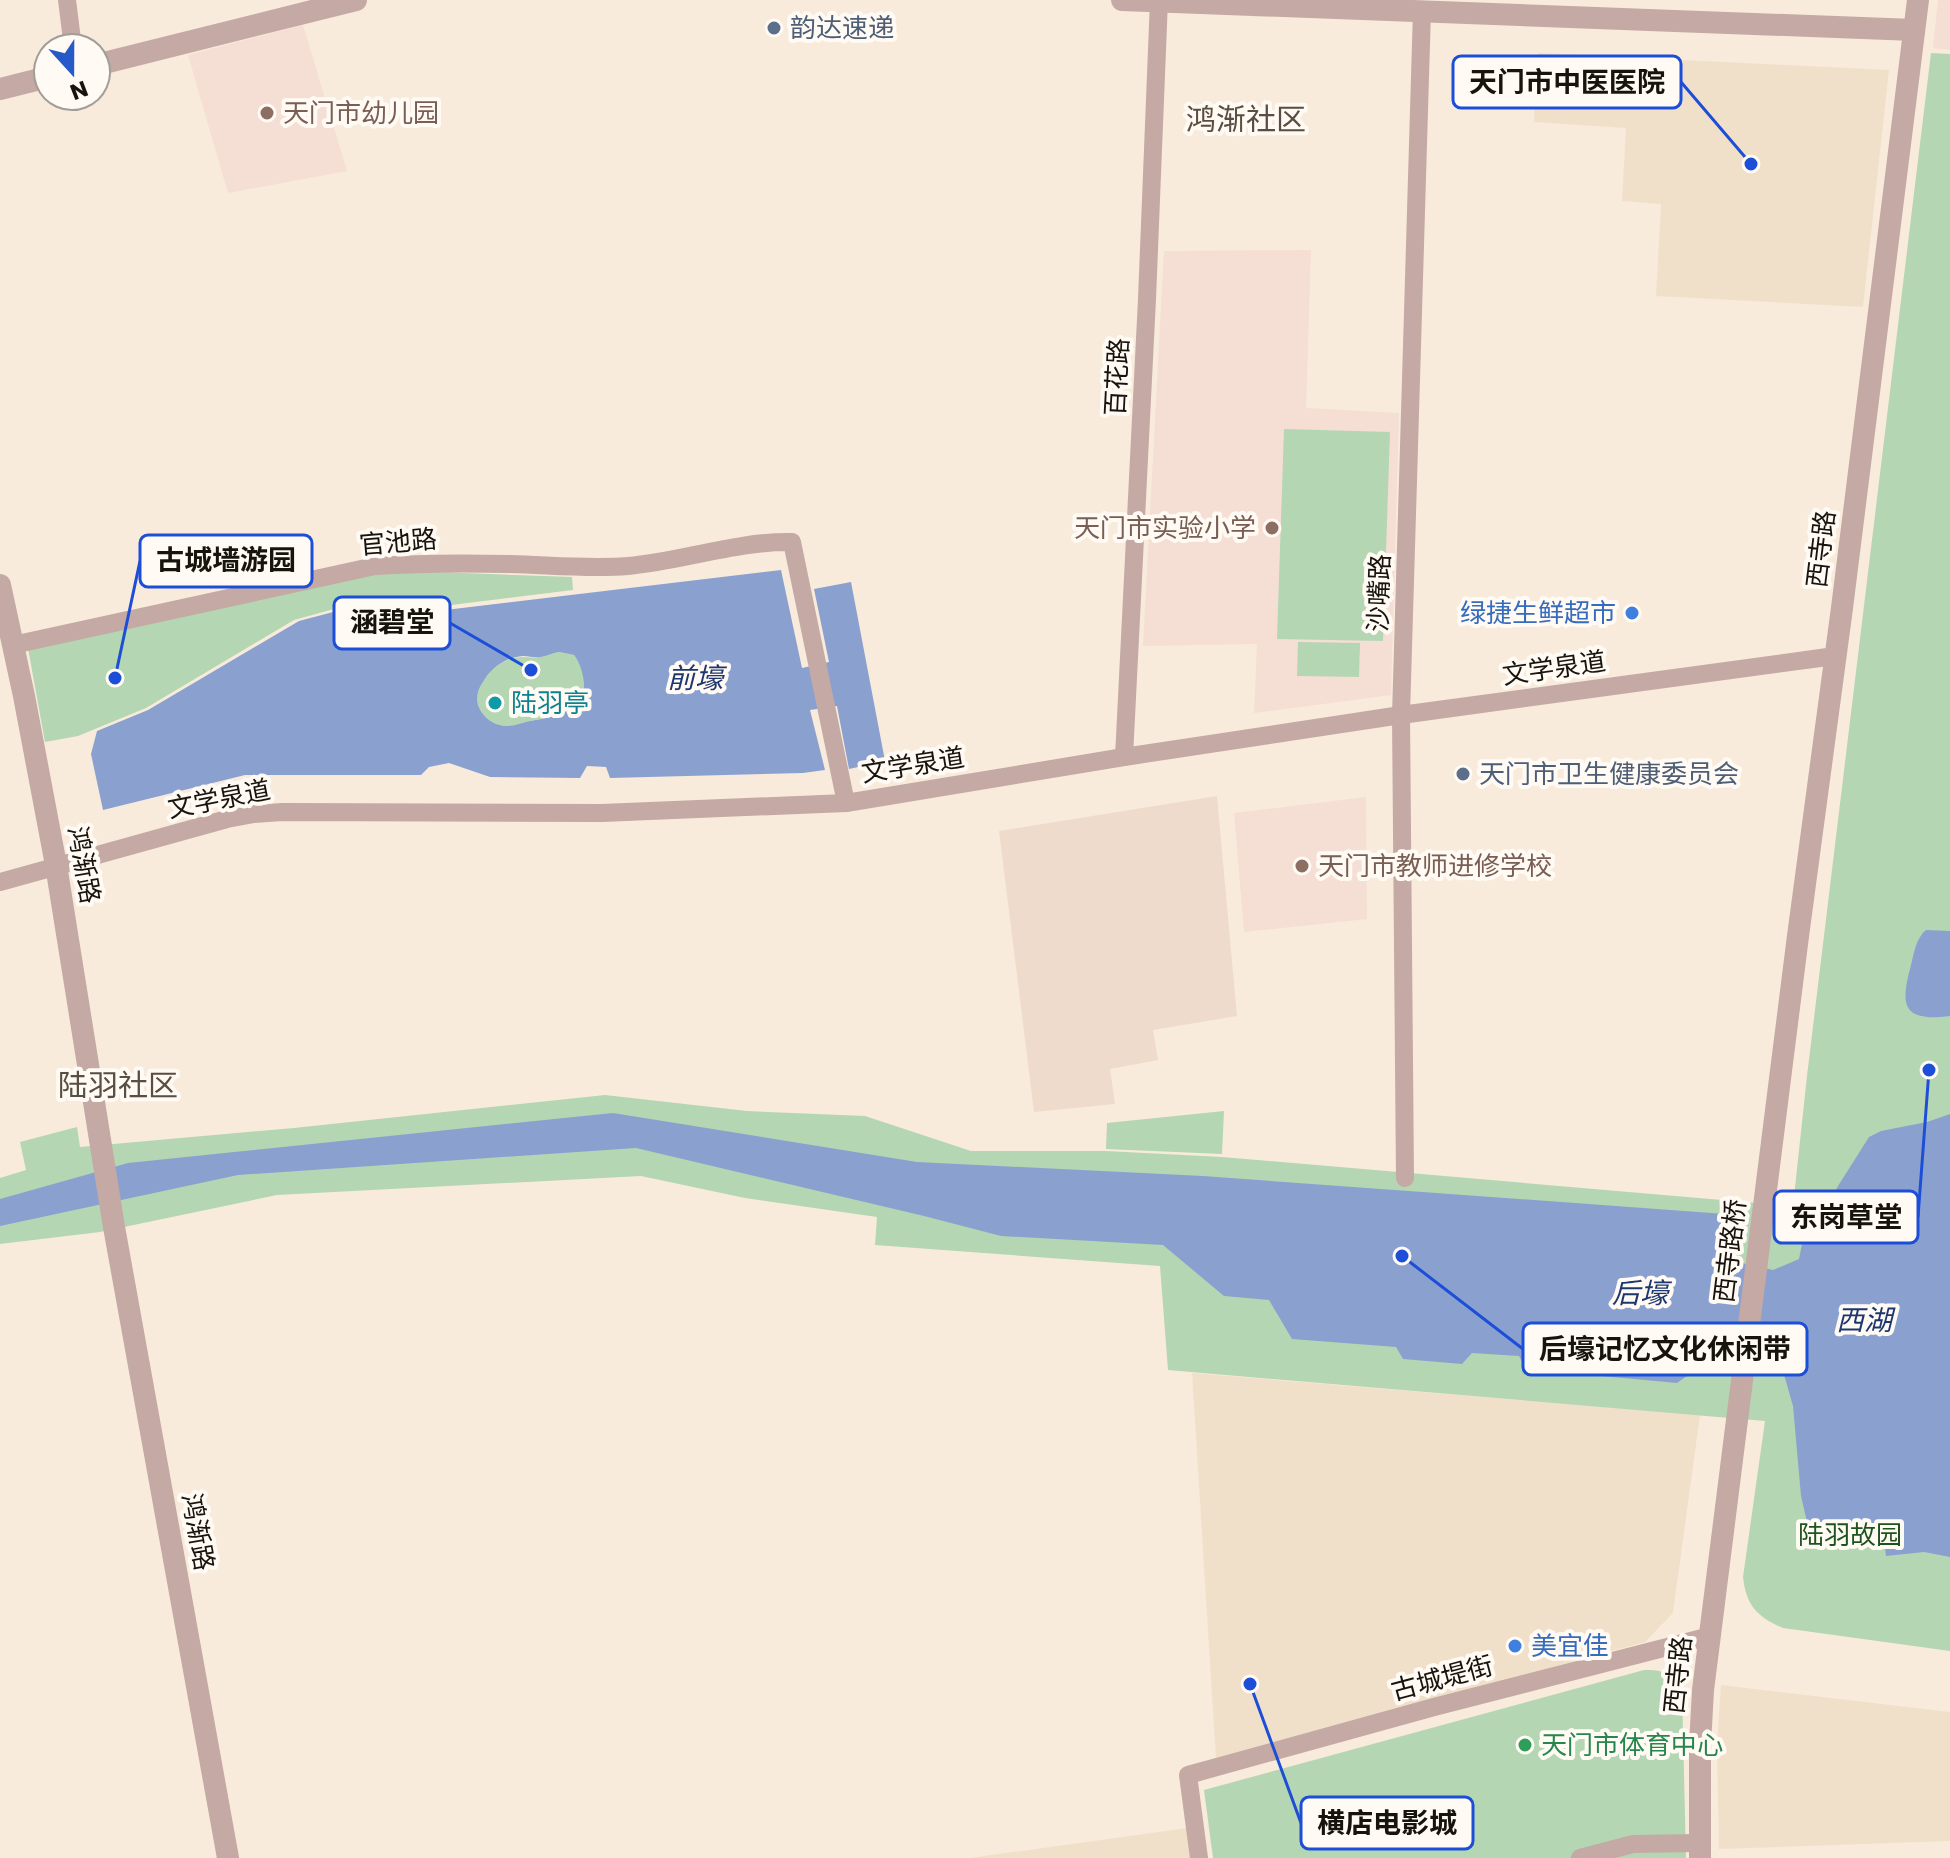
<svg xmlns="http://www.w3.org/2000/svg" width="1950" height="1858" viewBox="0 0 1950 1858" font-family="Poppins,'Noto Sans SC',sans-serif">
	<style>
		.built { fill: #f1e0c9 }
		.industrial { fill: #efdbcc }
		.education { fill: #f5ded3 }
		.green { fill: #b5d6b2 }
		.water { fill: #8aa1d0; fill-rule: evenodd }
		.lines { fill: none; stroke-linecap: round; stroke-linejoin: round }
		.minor { stroke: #c4a9a4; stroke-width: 18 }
		.tertiary { stroke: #c4a9a4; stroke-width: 22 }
		.service-dot { fill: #5c6f8a; stroke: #fffaf3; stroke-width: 3 }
		.education-dot { fill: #8d6e63; stroke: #fffaf3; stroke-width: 3 }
		.shop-dot { fill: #3f7fe0; stroke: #fffaf3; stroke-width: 3 }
		.culture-dot { fill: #0f9aa8; stroke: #fffaf3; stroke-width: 3 }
		.leisure-dot { fill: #2e9e5b; stroke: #fffaf3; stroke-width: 3 }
		.labels { text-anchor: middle; stroke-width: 8; stroke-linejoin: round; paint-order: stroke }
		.service-label { font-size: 26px; fill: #4e5e75; stroke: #fffaf3; text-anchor: start }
		.education-label { font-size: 26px; fill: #785e54; stroke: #fffaf3; text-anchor: start }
		.street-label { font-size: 26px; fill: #17130d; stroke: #fffaf3 }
		.shop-label { font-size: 26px; fill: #366cbe; stroke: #fffaf3; text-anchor: end }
		.culture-label { font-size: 26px; fill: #0d838f; stroke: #fffaf3; text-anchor: start }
		.park-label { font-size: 26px; fill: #1d541d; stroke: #fffaf3 }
		.leisure-label { font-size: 26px; fill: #27864d; stroke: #fffaf3; text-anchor: start }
		.water-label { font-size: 28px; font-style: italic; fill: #1e366f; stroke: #fffaf3 }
		.quarter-label { font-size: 30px; fill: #584e41; stroke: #fffaf3 }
		.leader { fill: none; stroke: #1d4ed8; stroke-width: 3 }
		.callout-dot { fill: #1d4ed8; stroke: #fffaf3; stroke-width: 3 }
		.callout { fill: #fffaf3; stroke: #1d4ed8; stroke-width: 3 }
		.callout-label { font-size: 28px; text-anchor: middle; font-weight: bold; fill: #17130d }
	</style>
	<rect width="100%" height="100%" fill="#f8ebdb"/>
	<!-- built -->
	<g class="built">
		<path d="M1538,53l351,17 -26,237 -207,-11 5,-92 -39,-3 4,-73 -92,-6z"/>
		<path d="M1192,1373l508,42 -27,198 -28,29 -429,116z"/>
		<path d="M1721,1685l229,27v129l-231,8 -2,-104z"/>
		<path d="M1187,1828l3,30h-220z"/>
	</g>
	<!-- industrial -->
	<path class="industrial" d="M1217,796l20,220 -84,14 5,30 -48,9 5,35 -81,8 -35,-281z"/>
	<!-- education -->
	<g class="education">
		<path d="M1938,0h12v50l-17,-2z"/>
		<path d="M303,25l44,146 -119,22 -40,-138z"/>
		<path d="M1311,250l-5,158 93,5 -8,282 -137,18 3,-69 -114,2 21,-395z"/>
		<path d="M1366,797l1,122 -123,13 -10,-119z"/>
	</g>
	<!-- green -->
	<g class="green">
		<path d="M1931,53l19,1v1597l-167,-23c-26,-11 -37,-23 -40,-51l22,-156 -597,-51 -8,-104 -285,-21 2,-28 -132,-19 -104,-22 -364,19 -177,37 -100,12v-66l26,-8 -6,-28 57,-15 3,20 214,-19 311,-33 142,16 118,5 106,35h135l116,6 571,49 14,-130z"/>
		<path d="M1284,429l106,3 -7,209 -106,-2z"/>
		<path d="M382,570l190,7 1,13 -178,22 -10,-12 -51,9 -40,11 -148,88 -68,28 -33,6 -17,-94z"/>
		<path d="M1298,642l62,1 -1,34 -62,-1z"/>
		<path d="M559,652l15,3c5,6 8,14 10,22 7,35 -29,39 -54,44 -9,2 -21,7 -30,4 -10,-2 -19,-11 -22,-20 -2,-9 0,-16 5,-23 8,-14 23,-25 40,-25 6,0 12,1 18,0 6,-1 12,-4 18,-5z"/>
		<path d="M1224,1111l-2,43 -116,-5 1,-26z"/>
		<path d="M1644,1670c17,-1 32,4 38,21l4,167h-473l-9,-68z"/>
	</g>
	<!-- water -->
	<g class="water">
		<path d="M781,570l21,98 27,-6 -15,-73 37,-7 34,179 -36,8 -12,-63 -27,4 15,60 -22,3 -193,5 -4,-11 -19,-1 -7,12 -90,-1 -41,-14 -20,4 -8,8h-176l-142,35 -12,-56 6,-23 51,-21 151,-89 38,-10 48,-9 10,14zM559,652l15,3c6,8 9,18 10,28 2,30 -32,34 -54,38 -9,2 -21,7 -30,4 -10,-2 -19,-11 -22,-20 -2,-9 0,-16 5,-23 8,-14 23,-25 40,-26 6,0 12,2 18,1 6,-1 12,-4 18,-5z"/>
		<path d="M1926,930l24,1v85c-48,6 -50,-10 -39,-51 3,-12 5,-27 15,-35z"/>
		<path d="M613,1113l304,49 286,14 522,38 -5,44 53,12 26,-11 3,-15 11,-11 25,-47 31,-49 12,-6 46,-9 23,-8v443l-26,-5 -38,4 -2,-17 -59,7c-7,-1 -11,-5 -15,-11l-9,-39 -8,-90 -10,-35 -71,-13 -35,25 -151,-14 -7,-13 -47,-3 -10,11 -59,-5 -7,-12 -104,-8 -23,-39 -45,-4 -61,-51 -162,-9 -77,-20 -288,-68 -398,27 -238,51v-27l128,-36z"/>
	</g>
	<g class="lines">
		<!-- minor -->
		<g class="minor">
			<path d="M67,0l6,48"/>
			<path d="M13,645l362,-79c45,-3 90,-3 135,-2 40,1 78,5 118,2 55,-5 109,-25 164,-24l54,261"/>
			<path d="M1124,757l23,-458 12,-299"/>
			<path d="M0,882l227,-63 27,-5 28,-2 320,1 244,-10 278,-46 277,-42 434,-59"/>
			<path d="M1405,1178l-4,-463 21,-705"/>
			<path d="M1199,1858l-11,-83 246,-68 276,-71"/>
			<path d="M1580,1858l53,-14 67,-1"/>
		</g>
		<!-- tertiary -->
		<g class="tertiary">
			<path d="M1122,0l792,30"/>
			<path d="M96,65l260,-65"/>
			<path d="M0,89l48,-12"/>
			<path d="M0,585l24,111 32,169 58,362 114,631"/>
			<path d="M1700,1858v-113l3,-55 95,-754 44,-328 76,-608"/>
		</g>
	</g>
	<!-- markers -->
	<g class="service-dot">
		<circle cx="774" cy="28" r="8"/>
		<circle cx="1463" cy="774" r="8"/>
	</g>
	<g class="education-dot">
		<circle cx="267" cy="113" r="8"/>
		<circle cx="1272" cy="528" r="8"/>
		<circle cx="1302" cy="866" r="8"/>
	</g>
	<g class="shop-dot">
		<circle cx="1632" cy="613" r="8"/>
		<circle cx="1515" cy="1646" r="8"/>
	</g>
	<circle class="culture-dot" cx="495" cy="703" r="8"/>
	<circle class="leisure-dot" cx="1525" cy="1745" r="8"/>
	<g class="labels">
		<!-- service labels -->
		<g class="service-label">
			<text x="790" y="37">韵达速递</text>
			<text x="1479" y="783">天门市卫生健康委员会</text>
		</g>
		<!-- education labels -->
		<g class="education-label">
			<text x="283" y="122">天门市幼儿园</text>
			<text x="1256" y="537" text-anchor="end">天门市实验小学</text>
			<text x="1318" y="875">天门市教师进修学校</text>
		</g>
		<!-- street labels -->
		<g class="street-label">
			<text transform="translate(1117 377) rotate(-87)" y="9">百花路</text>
			<text transform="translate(398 542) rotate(-5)" y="9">官池路</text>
			<text transform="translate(1821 549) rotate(-83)" y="9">西寺路</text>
			<text transform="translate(1379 593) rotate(-88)" y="9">沙嘴路</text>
			<text transform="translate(1554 668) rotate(-8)" y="9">文学泉道</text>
			<text transform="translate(913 765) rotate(-9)" y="9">文学泉道</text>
			<text transform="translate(219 799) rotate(-11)" y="9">文学泉道</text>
			<text transform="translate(84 865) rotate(80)" y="9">鸿渐路</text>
			<text transform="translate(1730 1251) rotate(-83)" y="9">西寺路桥</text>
			<text transform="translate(198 1532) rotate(80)" y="9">鸿渐路</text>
			<text transform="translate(1678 1675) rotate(-84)" y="9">西寺路</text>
			<text transform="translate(1442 1678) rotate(-15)" y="9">古城堤街</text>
		</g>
		<!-- shop labels -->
		<g class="shop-label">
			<text x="1616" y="622">绿捷生鲜超市</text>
			<text x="1531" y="1655" text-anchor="start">美宜佳</text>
		</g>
		<!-- culture labels -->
		<g class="culture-label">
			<text x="511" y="712">陆羽亭</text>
		</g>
		<!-- park labels -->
		<g class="park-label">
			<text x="1850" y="1544">陆羽故园</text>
		</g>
		<!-- leisure labels -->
		<g class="leisure-label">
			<text x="1541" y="1754">天门市体育中心</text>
		</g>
		<!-- water labels -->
		<g class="water-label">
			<text x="695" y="688">前壕</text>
			<text x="1640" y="1303">后壕</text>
			<text x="1864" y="1330">西湖</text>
		</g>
		<!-- quarter labels -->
		<g class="quarter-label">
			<text x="1246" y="130">鸿渐社区</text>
			<text x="118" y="1096">陆羽社区</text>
		</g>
	</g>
	<!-- callouts -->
	<path class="leader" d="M1751 164L1681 82M115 678L140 561M531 670L450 623M1929 1070L1918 1217M1402 1256L1523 1349M1250 1684L1301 1823"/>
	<g class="callout-dot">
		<circle cx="1751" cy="164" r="8"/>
		<circle cx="115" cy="678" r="8"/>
		<circle cx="531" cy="670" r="8"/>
		<circle cx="1929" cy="1070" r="8"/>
		<circle cx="1402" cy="1256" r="8"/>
		<circle cx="1250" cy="1684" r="8"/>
	</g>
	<g class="callout">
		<rect x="1453" y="56" width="228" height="52" rx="8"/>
		<rect x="140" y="535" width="172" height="52" rx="8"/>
		<rect x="334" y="597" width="116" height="52" rx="8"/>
		<rect x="1774" y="1191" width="144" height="52" rx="8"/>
		<rect x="1523" y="1323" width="284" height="52" rx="8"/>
		<rect x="1301" y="1797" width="172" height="52" rx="8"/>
	</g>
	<g class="callout-label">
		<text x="1567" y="92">天门市中医医院</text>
		<text x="226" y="570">古城墙游园</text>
		<text x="392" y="632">涵碧堂</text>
		<text x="1846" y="1227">东岗草堂</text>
		<text x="1665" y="1359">后壕记忆文化休闲带</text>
		<text x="1387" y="1833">横店电影城</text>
	</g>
	<!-- north arrow -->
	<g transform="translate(72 72) rotate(159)"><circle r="38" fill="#fffaf3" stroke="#a29e97" stroke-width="2"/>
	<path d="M0-6L14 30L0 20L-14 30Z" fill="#265ac8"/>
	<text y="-12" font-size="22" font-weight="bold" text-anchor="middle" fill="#17130d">N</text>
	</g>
</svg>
